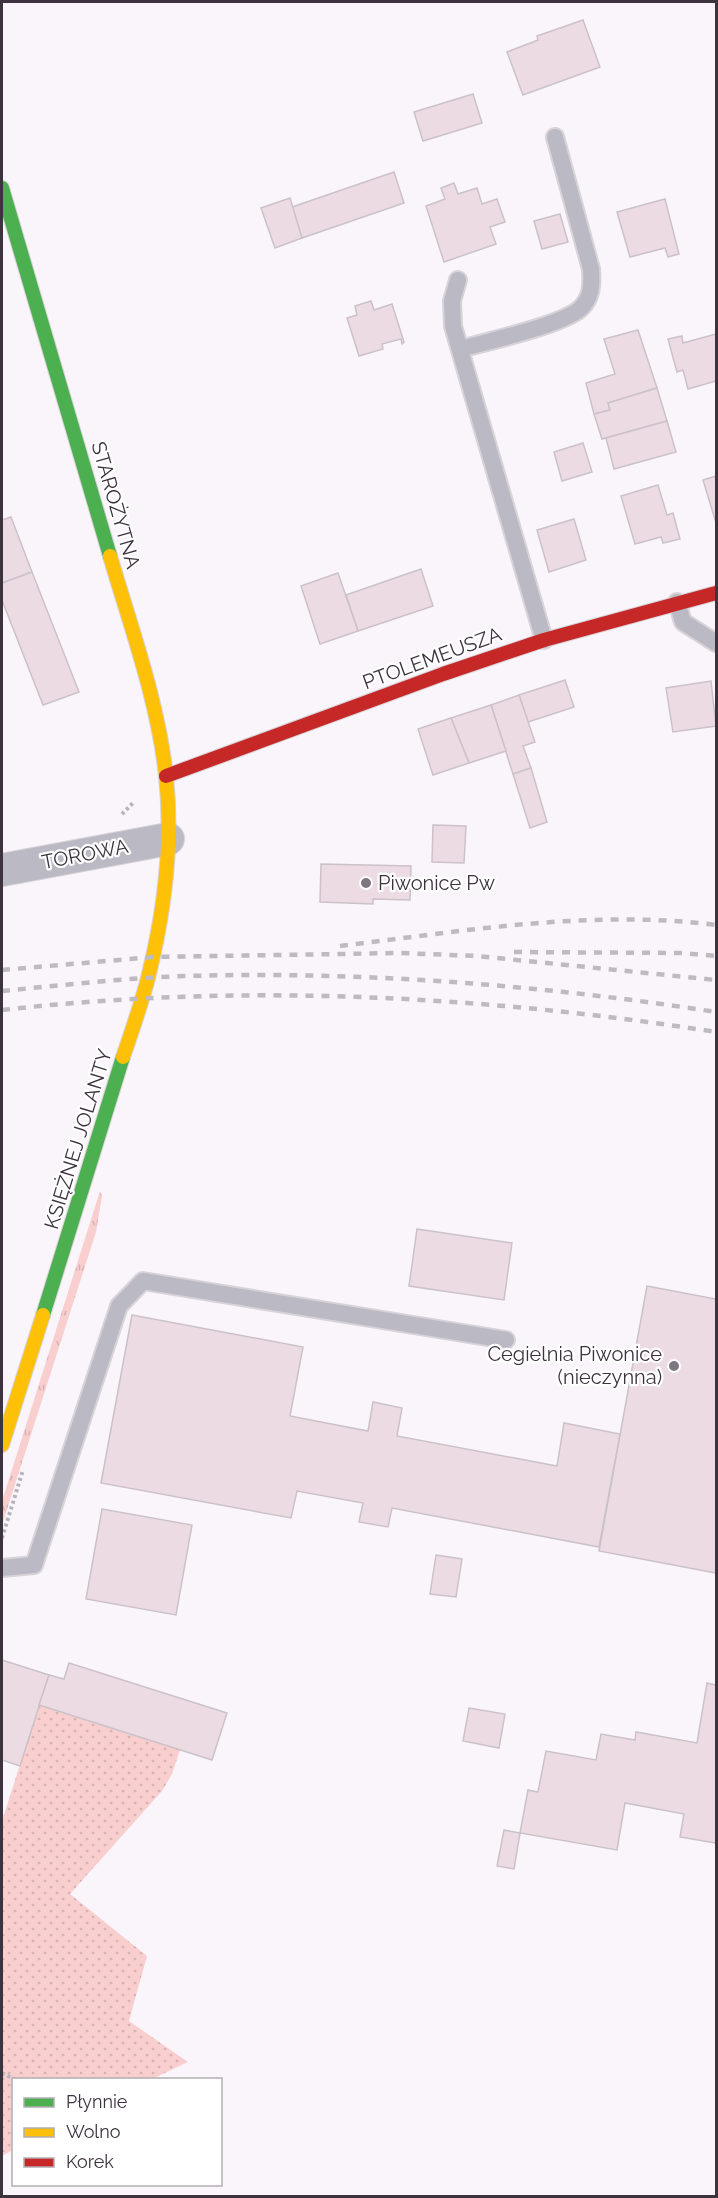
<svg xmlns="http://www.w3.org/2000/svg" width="718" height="2198" viewBox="0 0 718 2198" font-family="Raleway,sans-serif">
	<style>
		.grass { fill: url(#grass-tufts) }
		.garden { fill: url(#garden-dots) }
		.building { fill: #eddbe4; stroke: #cbc2c8; stroke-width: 1.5 }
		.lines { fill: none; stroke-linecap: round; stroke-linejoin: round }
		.lane-casing { stroke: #d7d3d8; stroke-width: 20 }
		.street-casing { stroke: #d7d3d8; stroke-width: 34 }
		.fast-casing { stroke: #d7d3d8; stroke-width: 16 }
		.slow-casing { stroke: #d7d3d8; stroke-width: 16 }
		.jam-casing { stroke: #d7d3d8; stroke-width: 16 }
		.path { stroke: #b5b4bc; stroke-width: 4; stroke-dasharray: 3 3; stroke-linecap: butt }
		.lane { stroke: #bab9c4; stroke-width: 16 }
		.street { stroke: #bab9c4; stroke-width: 32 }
		.fast { stroke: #4caf50; stroke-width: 14 }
		.slow { stroke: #ffc107; stroke-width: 14 }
		.jam { stroke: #c62828; stroke-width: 14 }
		.rail { stroke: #bebac2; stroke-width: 4.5; stroke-dasharray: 8 8; stroke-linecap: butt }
		.poi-dot { fill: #7e7780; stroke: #fff; stroke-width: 2 }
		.labels { text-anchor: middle; stroke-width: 4.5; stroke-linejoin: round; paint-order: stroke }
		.street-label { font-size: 20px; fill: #3c333e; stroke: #fff }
		.poi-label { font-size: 20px; fill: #3c333e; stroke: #fff; text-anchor: start }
	</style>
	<defs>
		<pattern id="grass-tufts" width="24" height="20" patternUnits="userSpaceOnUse" patternTransform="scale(1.5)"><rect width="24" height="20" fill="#f8cfce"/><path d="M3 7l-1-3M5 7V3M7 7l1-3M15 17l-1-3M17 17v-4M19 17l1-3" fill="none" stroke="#d6b2b2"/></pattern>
		<pattern id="garden-dots" width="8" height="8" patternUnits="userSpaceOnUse" patternTransform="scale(1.5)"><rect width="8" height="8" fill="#f8cfce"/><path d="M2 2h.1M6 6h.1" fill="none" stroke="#d6b2b2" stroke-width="1.8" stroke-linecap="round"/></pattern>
	</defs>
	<rect width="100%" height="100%" fill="#faf5fb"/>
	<!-- grass -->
	<path class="grass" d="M100,1191l2,5 -6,36 -94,293v-24z"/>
	<!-- garden -->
	<path class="garden" d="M39,1705l141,45 -8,24 -10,17 -92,103 77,62 -18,65 59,41 -36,17 -138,1 -1,70 -11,6v-335z"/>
	<!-- building -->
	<g class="building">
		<path d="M583,20l17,47 -77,28 -16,-43 31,-12 -1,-4z"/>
		<path d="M473,94l9,29 -59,18 -9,-29z"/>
		<path d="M394,172l10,31 -102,35 -10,-31z"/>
		<path d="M454,183l4,11 19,-6 5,16 15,-5 8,23 -15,5 6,17 -52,18 -18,-56 19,-7 -4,-11z"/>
		<path d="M290,198l12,40 -27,10 -14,-40z"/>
		<path d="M665,199l14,55 -11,3 -3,-9 -35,9 -13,-45z"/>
		<path d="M560,214l8,28 -26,7 -8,-28z"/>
		<path d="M371,301l3,9 18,-6 12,38 -2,2 -1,-5 -19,5 1,5 -24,7 -12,-38 10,-3 -2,-9z"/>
		<path d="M638,330l19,58 -49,15 2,7 -16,4 -8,-31 29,-9 -11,-35z"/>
		<path d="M716,334v47l-28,8 -5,-19 -6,2 -9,-33 14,-3 1,7z"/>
		<path d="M657,388l10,33 -65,18 -8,-25 16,-4 -2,-7z"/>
		<path d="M667,421l9,31 -62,17 -8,-31z"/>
		<path d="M583,443l9,29 -30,9 -8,-29z"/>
		<path d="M716,476v47l-13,-43z"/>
		<path d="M658,485l9,30 6,-2 7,26 -17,4 -2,-6 -26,7 -14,-48z"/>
		<path d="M11,517l21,55 -30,11v-63z"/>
		<path d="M574,519l12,41 -37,12 -12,-42z"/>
		<path d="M421,569l12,37 -75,25 -12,-36z"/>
		<path d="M32,572l47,120 -36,13 -41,-105v-17z"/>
		<path d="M338,573l20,58 -38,13 -19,-58z"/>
		<path d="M565,680l9,27 -46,15 -9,-27z"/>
		<path d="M711,681l5,45 -43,6 -7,-44z"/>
		<path d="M519,695l16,47 -12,4 8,22 -18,6 -22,-69z"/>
		<path d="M491,705l15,46 -37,12 -18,-45z"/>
		<path d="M451,718l18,45 -36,12 -15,-46z"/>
		<path d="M531,768l16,54 -17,6 -17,-54z"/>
		<path d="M433,825l33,1 -2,37 -32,-1z"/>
		<path d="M321,864l90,2 -1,34 -37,-1v5l-53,-2z"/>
		<path d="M417,1229l95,14 -8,57 -95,-14z"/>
		<path d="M647,1286l69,13v274l-117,-22z"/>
		<path d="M132,1315l171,32 -13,69 78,15 5,-29 29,6 -5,28 160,30 7,-43 56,11 -21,113 -207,-39 -4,19 -29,-5 4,-19 -66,-12 -6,27 -190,-35z"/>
		<path d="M102,1509l90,16 -16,90 -90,-16z"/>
		<path d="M436,1555l26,4 -6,38 -26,-3z"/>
		<path d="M2,1660l47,15 -29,91 -18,-6z"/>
		<path d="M69,1663l158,50 -15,47 -173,-55 10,-30 15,4z"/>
		<path d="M707,1683l9,2v158l-36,-6 4,-23 -59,-11 -8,47 -97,-17 8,-43 10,2 8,-41 50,9 5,-26 34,6 1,-8 61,11z"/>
		<path d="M469,1708l36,6 -6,34 -36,-7z"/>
		<path d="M504,1830l16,3 -6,36 -17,-3z"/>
	</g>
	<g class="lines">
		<!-- lane casing -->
		<g class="lane-casing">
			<g id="lane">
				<path d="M458,280l-6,21 1,25 91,314"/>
				<path d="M461,349c27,-8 102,-24 120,-41 11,-11 11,-24 10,-39l-36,-132"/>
				<path d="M677,602l6,20 33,21"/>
				<path d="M2,1568l32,-3 85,-259 24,-25 363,59"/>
			</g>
		</g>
		<!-- street casing -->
		<g class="street-casing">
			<path id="street" d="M2,870l166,-31"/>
		</g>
		<!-- fast casing -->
		<g class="fast-casing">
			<g id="fast">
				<path d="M2,188l108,368"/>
				<path d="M43,1315l80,-258"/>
			</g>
		</g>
		<!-- slow casing -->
		<g class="slow-casing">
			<g id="slow">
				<path d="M110,556c21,72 48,145 56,220 7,66 -2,138 -18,202 -7,27 -16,53 -25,79"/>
				<path d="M2,1445l41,-130"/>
			</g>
		</g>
		<!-- jam casing -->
		<g class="jam-casing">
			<path id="jam" d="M166,776l277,-102 101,-34 172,-47"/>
		</g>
		<!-- path -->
		<g class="path">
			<path d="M122,814l11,-11"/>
			<path d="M2,1538l21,-68"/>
			<path d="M2,2073l14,7"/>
		</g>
		<!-- lane -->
		<use href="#lane" class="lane"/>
		<!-- street -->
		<use href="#street" class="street"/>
		<!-- fast -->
		<use href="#fast" class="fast"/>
		<!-- slow -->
		<use href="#slow" class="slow"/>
		<!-- jam -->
		<use href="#jam" class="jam"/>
		<!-- rail -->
		<g class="rail">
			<path d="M340,946c124,-15 252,-37 376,-21"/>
			<path d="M514,952l168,1 34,3"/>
			<path d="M2,970l151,-13 247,-4 77,3 239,24"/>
			<path d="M2,991c61,-6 123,-13 185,-15 178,-5 354,9 529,36"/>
			<path d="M2,1010c238,-27 477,-15 714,22"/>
		</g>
	</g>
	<!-- markers -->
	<g class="poi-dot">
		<circle cx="366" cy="883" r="6"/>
		<circle cx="674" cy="1366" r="6"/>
	</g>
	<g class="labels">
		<!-- street labels -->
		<g class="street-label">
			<text transform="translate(116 505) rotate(74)" y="7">STAROŻYTNA</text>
			<text transform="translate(432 658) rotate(-20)" y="7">PTOLEMEUSZA</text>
			<text transform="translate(85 854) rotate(-11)" y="7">TOROWA</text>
			<text transform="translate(78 1139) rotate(-73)" y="7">KSIĘŻNEJ JOLANTY</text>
		</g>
		<!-- poi labels -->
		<g class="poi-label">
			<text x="378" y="890">Piwonice Pw</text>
			<text x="662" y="1361" text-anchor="end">Cegielnia Piwonice<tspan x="662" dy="23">(nieczynna)</tspan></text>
		</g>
	</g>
	<!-- border -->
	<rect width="718" height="2198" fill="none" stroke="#3c333e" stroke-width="6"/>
	<!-- legend -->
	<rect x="12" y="2078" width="210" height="108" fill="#ffffff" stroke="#b1adb2" stroke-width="1.5"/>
	<rect x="24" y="2098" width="30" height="9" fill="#4caf50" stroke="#b1adb2" stroke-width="1.5"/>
	<text x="66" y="2108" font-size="18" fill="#3c333e">Płynnie</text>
	<rect x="24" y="2128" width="30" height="9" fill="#ffc107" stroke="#b1adb2" stroke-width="1.5"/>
	<text x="66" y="2138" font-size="18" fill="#3c333e">Wolno</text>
	<rect x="24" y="2158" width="30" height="9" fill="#c62828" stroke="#b1adb2" stroke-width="1.5"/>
	<text x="66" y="2168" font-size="18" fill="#3c333e">Korek</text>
</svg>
